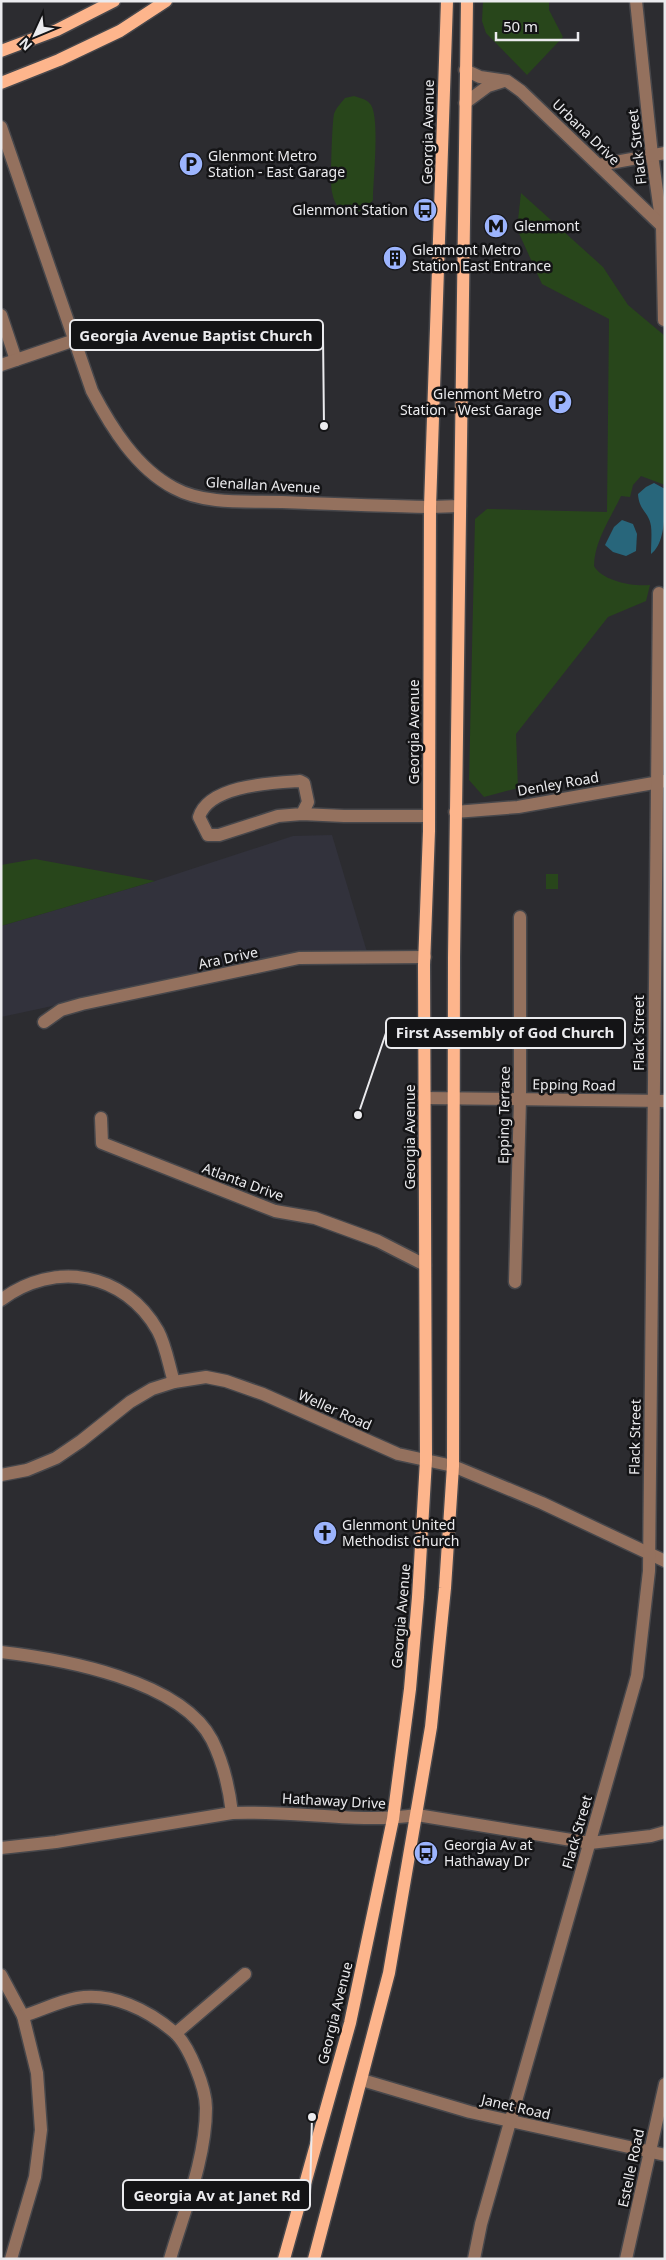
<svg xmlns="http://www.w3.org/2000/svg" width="666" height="2260" viewBox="0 0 666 2260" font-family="'Noto Sans',sans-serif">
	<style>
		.built { fill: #32323c }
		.green { fill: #28461b }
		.water { fill: #28667b }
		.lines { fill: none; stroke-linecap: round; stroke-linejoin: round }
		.minor-casing { stroke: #47474b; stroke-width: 15 }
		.major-casing { stroke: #47474b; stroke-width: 15 }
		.minor { stroke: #94715e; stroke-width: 12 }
		.major { stroke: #fdb58c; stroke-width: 12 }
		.labels { text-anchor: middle; stroke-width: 5; stroke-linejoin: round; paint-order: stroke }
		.street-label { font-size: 14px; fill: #ebebee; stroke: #141416 }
		.poi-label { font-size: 14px; fill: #ebebee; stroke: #141416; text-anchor: start }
		.leader { fill: none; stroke: #ebebee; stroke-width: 2 }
		.callout-dot { fill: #ebebee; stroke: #141416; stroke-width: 2 }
		.callout { fill: #141416; stroke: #ebebee; stroke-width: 2 }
		.callout-label { font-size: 15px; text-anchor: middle; font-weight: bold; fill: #ebebee }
	</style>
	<rect width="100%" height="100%" fill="#2c2c30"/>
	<!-- built -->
	<path class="built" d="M332,835l35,117 -81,4 -285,61v-91l154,-45 138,-45z"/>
	<!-- green -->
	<g class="green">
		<path d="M483,1h66v9l14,27 -36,38 -41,-42 -4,-12z"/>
		<path d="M354,96c6,2 13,3 17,9 9,15 2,76 2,95 -15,19 -36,19 -41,-8 -2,-9 0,-69 2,-78 2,-6 7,-11 11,-16z"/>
		<path d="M521,193l82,74 25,38 37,31v149l-24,-9 -8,9 -3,12 -9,-1c-10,21 -27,46 -27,70 8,15 40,21 56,19l-4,16 -38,16 -92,117 2,54 -34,9 -15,-17 6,-261 12,-10 120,3 2,-193 -67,-35 -25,-55z"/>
		<path d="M35,859l120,22 -154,45v-61z"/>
		<rect x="546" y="874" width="12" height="15"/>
	</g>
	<!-- water -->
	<g class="water">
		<path d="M654,483l11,6c0,21 1,54 -14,65 0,-9 1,-19 0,-28 -2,-14 -12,-15 -13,-32l8,-7z"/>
		<path d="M622,520l11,4 4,10 -1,17 -10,5 -13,-4 -8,-7 9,-18z"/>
	</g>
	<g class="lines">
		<!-- minor casing -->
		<g class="minor-casing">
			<g id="minor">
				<path d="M636,1l16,154 10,71 2,94"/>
				<path d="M465,70l15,7 27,4 14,10 142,136"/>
				<path d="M465,103l23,-17 16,-5"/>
				<path d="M1,127l91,264c19,36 44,77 82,97 31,17 74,13 108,14 49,2 99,4 148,5l30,-1"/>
				<path d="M599,165l66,-12"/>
				<path d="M1,315l15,45"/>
				<path d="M1,365l74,-25"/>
				<path d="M455,812l63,-5 147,-26"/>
				<path d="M302,814l6,-12 -4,-19 -4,-2c-29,2 -91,4 -101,36l9,18h11l59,-19 24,-2 42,2h84"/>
				<path d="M44,1022l17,-12 21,-6 217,-46 126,-1"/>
				<path d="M424,1098l241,3"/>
				<path d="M101,1118l1,25 173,68 40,7 63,23 47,24"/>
				<path d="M515,1282l5,-182v-183"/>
				<path d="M1,1300c53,-40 124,-28 157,31 8,15 11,35 16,51"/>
				<path d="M1,1475l26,-5 29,-12 25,-17 49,-39 22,-13 22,-7 32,-5 20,4 37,13 135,60 55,12 89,37 123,58"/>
				<path d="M1,1652c61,7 180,28 211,88 12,24 17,47 20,73"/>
				<path d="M1,1848l55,-6 176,-29c62,-3 125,11 185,2l173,28 61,-7 14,-4"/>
				<path d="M1,1975l22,41 14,57 4,57 -6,47 -24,82"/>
				<path d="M23,2016c17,-5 36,-15 54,-18 35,-6 71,12 97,34 15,13 32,56 32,76 0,51 -22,103 -36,151"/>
				<path d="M176,2033l69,-59"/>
				<path d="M362,2080l108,32 195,43"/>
				<path d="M474,2259l7,-35 156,-548 12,-105 10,-978"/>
				<path d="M626,2259l39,-175"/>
			</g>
		</g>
		<!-- major casing -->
		<g class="major-casing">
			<g id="major">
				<path d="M1,51l56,-21 57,-29"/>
				<path d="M1,83l58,-23 61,-29 46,-30"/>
				<path d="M284,2259l66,-236 43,-204 17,-130 8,-92 8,-137 -2,-495 5,-134 1,-324 17,-506"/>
				<path d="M314,2259l75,-286 42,-246 14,-139 8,-122 1,-508 13,-957"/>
			</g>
		</g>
		<!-- minor -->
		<use href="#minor" class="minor"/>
		<!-- major -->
		<use href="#major" class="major"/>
	</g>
	<!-- icons -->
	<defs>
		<g id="parking-disc" transform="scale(1.25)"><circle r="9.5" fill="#9cb4fd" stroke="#141416"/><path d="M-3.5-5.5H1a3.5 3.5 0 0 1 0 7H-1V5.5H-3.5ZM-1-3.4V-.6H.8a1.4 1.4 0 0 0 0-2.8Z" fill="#111"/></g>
		<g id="bus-disc" transform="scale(1.25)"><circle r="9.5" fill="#9cb4fd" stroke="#141416"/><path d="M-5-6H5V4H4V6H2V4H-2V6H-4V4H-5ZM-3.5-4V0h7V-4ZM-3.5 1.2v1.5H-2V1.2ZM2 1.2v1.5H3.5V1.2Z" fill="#111"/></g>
		<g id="metro-disc" transform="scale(1.25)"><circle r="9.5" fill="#9cb4fd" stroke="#141416"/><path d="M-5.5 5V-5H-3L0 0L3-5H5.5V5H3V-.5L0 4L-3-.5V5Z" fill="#111"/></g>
		<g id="building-disc" transform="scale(1.25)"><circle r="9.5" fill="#9cb4fd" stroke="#141416"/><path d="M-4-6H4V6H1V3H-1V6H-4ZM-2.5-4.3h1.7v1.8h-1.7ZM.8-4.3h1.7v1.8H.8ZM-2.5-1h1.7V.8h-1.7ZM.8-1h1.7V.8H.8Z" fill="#111"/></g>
		<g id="church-disc" transform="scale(1.25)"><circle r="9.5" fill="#9cb4fd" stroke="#141416"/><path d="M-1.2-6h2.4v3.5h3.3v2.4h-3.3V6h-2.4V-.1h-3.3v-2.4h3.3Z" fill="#111"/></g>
	</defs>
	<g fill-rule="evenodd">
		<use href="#parking-disc" x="191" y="164"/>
		<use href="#bus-disc" x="425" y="210"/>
		<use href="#metro-disc" x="496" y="226"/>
		<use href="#building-disc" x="395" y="258"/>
		<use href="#parking-disc" x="560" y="402"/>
		<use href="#church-disc" x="325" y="1533"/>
		<use href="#bus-disc" x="426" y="1853"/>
	</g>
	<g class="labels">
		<!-- street labels -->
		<g class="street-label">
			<text transform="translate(428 132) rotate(-89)" y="5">Georgia Avenue</text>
			<text transform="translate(586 132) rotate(44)" y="5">Urbana Drive</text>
			<text transform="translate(637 147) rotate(-97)" y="5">Flack Street</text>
			<text transform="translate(263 485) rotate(3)" y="5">Glenallan Avenue</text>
			<text transform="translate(414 732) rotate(-90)" y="5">Georgia Avenue</text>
			<text transform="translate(558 784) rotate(-10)" y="5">Denley Road</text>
			<text transform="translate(228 958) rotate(-12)" y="5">Ara Drive</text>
			<text transform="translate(639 1033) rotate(-90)" y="5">Flack Street</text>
			<text transform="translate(574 1085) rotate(1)" y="5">Epping Road</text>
			<text transform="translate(504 1115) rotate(-89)" y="5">Epping Terrace</text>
			<text transform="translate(410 1137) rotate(-90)" y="5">Georgia Avenue</text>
			<text transform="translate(243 1182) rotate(20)" y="5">Atlanta Drive</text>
			<text transform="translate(335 1410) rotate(24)" y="5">Weller Road</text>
			<text transform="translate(635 1437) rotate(-89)" y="5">Flack Street</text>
			<text transform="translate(401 1616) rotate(-85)" y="5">Georgia Avenue</text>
			<text transform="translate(334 1801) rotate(3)" y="5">Hathaway Drive</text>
			<text transform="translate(577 1832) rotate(-74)" y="5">Flack Street</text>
			<text transform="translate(335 2013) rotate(-76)" y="5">Georgia Avenue</text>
			<text transform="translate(516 2107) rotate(13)" y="5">Janet Road</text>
			<text transform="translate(631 2168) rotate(-78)" y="5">Estelle Road</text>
		</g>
		<!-- poi labels -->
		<g class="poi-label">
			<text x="208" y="161">Glenmont Metro<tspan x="208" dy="16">Station - East Garage</tspan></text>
			<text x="408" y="215" text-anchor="end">Glenmont Station</text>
			<text x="514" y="231">Glenmont</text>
			<text x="412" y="255">Glenmont Metro<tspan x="412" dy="16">Station East Entrance</tspan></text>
			<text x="542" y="399" text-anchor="end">Glenmont Metro<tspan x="542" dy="16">Station - West Garage</tspan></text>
			<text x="342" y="1530">Glenmont United<tspan x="342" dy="16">Methodist Church</tspan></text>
			<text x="444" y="1850">Georgia Av at<tspan x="444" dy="16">Hathaway Dr</tspan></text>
		</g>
	</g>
	<!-- callouts -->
	<path class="leader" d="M324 426L323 335M358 1115L386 1033M312 2117L310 2195"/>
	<g class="callout-dot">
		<circle cx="324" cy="426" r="5"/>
		<circle cx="358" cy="1115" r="5"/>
		<circle cx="312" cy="2117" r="5"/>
	</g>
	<g class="callout">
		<rect x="70" y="320" width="253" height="30" rx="5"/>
		<rect x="386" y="1018" width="239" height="30" rx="5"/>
		<rect x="123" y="2180" width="187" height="30" rx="5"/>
	</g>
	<g class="callout-label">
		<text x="196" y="341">Georgia Avenue Baptist Church</text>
		<text x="505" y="1038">First Assembly of God Church</text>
		<text x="217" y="2201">Georgia Av at Janet Rd</text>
	</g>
	<!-- border -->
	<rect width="666" height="2260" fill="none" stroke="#ebebee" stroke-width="5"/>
	<!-- north arrow -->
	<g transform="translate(35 35) rotate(226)" stroke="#141416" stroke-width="4" paint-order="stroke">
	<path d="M0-4L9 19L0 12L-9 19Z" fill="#ebebee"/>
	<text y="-8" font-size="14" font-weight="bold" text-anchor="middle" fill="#ebebee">N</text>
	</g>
	<!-- scale -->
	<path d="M496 32v8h82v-8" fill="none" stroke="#ebebee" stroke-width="2.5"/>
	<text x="503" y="32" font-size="15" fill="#ebebee" stroke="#141416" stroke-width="4" paint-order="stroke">50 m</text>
</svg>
